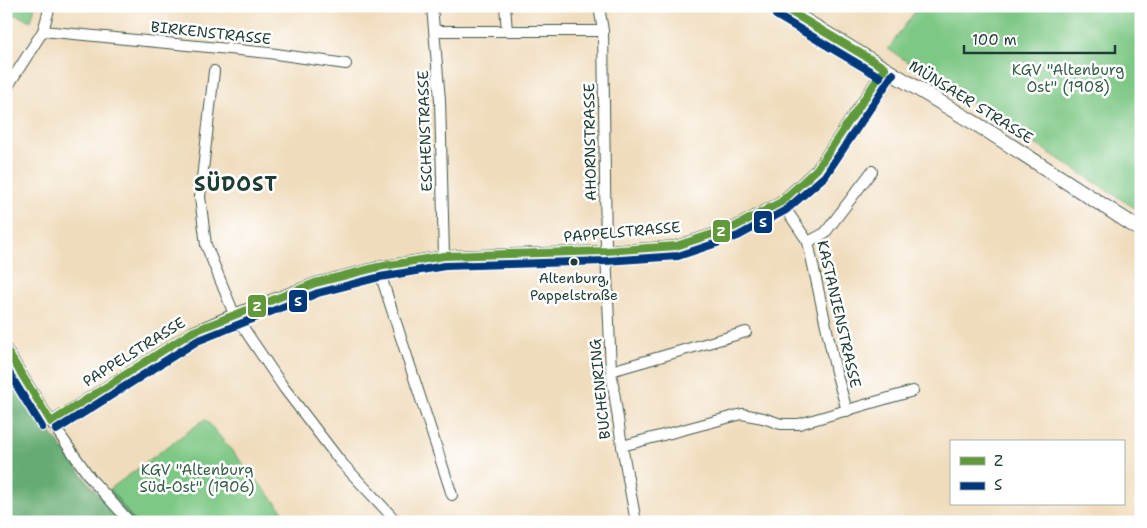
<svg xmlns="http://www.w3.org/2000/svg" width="1147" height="528" viewBox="0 0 1147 528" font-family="'Shantell Sans',sans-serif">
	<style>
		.green { fill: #7ec885; stroke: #4e825c }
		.forest { fill: #66ac72; stroke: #427453 }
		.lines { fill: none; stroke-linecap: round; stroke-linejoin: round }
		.minor-casing { stroke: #3e5548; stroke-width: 12 }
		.tertiary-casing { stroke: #3e5548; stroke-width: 16 }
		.minor { stroke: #fff; stroke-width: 10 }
		.tertiary { stroke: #fff; stroke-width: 14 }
		.bus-1-casing { stroke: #fff; stroke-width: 11 }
		.bus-2-casing { stroke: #fff; stroke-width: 11 }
		.bus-1 { stroke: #61993b; stroke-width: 8 }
		.bus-2 { stroke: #00387b; stroke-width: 8 }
		.bus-dot { fill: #1f3d34; stroke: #fff; stroke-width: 2 }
		.labels { text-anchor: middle; stroke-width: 5; stroke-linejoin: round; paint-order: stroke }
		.bus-label { font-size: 14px; fill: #1f3d34; stroke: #fff }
		.street-label { font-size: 15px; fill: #1f3d34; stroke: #fff }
		.park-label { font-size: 15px; fill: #376048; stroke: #fff }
		.district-label { font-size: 20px; font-weight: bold; letter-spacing: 1px; fill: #1f3d34; stroke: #fff }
		.line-badge { stroke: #fff; stroke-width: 2 }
		.badge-label { font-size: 14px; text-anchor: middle; font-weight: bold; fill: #fff }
	</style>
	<rect width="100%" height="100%" fill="#fff"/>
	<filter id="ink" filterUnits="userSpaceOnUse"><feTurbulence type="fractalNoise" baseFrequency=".02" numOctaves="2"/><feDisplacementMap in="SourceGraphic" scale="10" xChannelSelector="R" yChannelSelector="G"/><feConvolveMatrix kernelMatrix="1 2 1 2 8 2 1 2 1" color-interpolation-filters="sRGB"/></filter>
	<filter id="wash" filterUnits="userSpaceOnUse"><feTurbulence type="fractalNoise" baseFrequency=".0096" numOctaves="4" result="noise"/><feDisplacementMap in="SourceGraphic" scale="20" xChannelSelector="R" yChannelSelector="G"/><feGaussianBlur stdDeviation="1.12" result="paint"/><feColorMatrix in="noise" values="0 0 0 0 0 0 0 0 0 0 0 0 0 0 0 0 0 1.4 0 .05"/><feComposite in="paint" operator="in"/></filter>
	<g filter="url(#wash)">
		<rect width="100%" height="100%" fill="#f0dcbc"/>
		<!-- green -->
		<g class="green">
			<path d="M6,6h29l-4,15 -25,-10z"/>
			<path d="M919,6h222v206l-253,-163z"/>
			<path d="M205,419l87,103h-157l-25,-33z"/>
		</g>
		<!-- forest -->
		<path class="forest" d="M6,363c27,48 60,91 94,134l10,-8 25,33h-129z"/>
	</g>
	<g filter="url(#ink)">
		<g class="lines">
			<!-- minor casing -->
			<g class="minor-casing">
				<g id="minor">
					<path d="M432,6l8,94 4,156"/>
					<path d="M505,6l2,25"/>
					<path d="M599,6l4,25 3,220 5,120 11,75 14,76"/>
					<path d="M43,31l226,22 77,11"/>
					<path d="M435,31h168"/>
					<path d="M214,71l-14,126 6,48 28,69 50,74 56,73 57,61"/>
					<path d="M6,89l37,-58 7,-25"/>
					<path d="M781,202l27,40 28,130 11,39"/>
					<path d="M808,242l17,-9 47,-62"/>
					<path d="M378,267l74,228"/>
					<path d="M6,349l45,73 40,57 39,43"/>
					<path d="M611,371l135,-39"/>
					<path d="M51,422l141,-90 42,-18 81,-31 63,-16 66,-11 162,-5 70,-5 58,-19 47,-25 36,-33 68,-101"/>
					<path d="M622,446l120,-32 21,4 18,6h18l114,-33"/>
				</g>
			</g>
			<!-- tertiary casing -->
			<g class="tertiary-casing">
				<path id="tertiary" d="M781,6l210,127 150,97"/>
			</g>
			<!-- minor -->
			<use href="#minor" class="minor"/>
			<!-- tertiary -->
			<use href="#tertiary" class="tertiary"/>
			<!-- bus-1 casing -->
			<g class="bus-1-casing">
				<g id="bus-1">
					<path d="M781,6l104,62"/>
					<path d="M6,349l45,73"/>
					<path d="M51,422l141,-90 123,-49 63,-16 66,-11 162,-5 70,-5 58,-19 47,-25 36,-33 68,-101"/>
				</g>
			</g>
			<!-- bus-2 casing -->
			<g class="bus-2-casing">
				<g id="bus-2">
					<path d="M776,15l104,62"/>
					<path d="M6,368l36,59"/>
					<path d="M56,430l141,-89 121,-48 62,-16 65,-11 161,-5 72,-5 60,-20 48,-26 39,-34 68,-102"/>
				</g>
			</g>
			<!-- bus-1 -->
			<use href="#bus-1" class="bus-1"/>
			<!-- bus-2 -->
			<use href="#bus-2" class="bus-2"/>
		</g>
	</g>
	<!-- markers -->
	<circle class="bus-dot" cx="574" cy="262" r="4.5"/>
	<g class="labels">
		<!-- bus labels -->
		<g class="bus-label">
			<text x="574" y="283">Altenburg,<tspan x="574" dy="17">Pappelstraße</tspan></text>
		</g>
		<!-- street labels -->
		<g class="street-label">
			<text transform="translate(211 33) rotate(6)" y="5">BIRKENSTRASSE</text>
			<text transform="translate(971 102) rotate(32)" y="5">MÜNSAER STRASSE</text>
			<text transform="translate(425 131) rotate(-92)" y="5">ESCHENSTRASSE</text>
			<text transform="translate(590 142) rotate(-91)" y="5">AHORNSTRASSE</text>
			<text transform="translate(622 232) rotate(-5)" y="5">PAPPELSTRASSE</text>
			<text transform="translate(839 314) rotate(77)" y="5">KASTANIENSTRASSE</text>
			<text transform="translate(134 352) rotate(-32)" y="5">PAPPELSTRASSE</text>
			<text transform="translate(600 389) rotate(-96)" y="5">BUCHENRING</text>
		</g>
		<!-- park labels -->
		<g class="park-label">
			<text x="1068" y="75">KGV "Altenburg<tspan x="1068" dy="17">Ost" (1908)</tspan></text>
			<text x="197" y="475">KGV "Altenburg<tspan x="197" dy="17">Süd-Ost" (1906)</tspan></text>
		</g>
		<!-- district labels -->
		<g class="district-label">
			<text x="236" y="191">SÜDOST</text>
		</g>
	</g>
	<g class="line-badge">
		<rect x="753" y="210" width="20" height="24" rx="5" fill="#00387b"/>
		<rect x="712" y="219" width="19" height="24" rx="5" fill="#61993b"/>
		<rect x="288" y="289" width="20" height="24" rx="5" fill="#00387b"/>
		<rect x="247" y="294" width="20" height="24" rx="5" fill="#61993b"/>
	</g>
	<g class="badge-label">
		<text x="763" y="227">S</text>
		<text x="721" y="236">Z</text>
		<text x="298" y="306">S</text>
		<text x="257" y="311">Z</text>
	</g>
	<!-- margin -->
	<rect width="1147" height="528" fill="none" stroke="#fff" stroke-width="25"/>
	<!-- legend -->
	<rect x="950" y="440" width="175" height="65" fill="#ffffff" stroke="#a5b1ae"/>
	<rect x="960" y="457" width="25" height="8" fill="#61993b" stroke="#a5b1ae"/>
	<text x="994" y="466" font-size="15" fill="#1f3d34">Z</text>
	<rect x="960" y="482" width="25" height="8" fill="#00387b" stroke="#a5b1ae"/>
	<text x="994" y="490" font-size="15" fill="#1f3d34">S</text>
	<!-- scale -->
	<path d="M964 45v8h151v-8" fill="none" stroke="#1f3d34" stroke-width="2.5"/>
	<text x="972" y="45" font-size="15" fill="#1f3d34" stroke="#ffffff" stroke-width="4" paint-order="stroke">100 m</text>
</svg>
